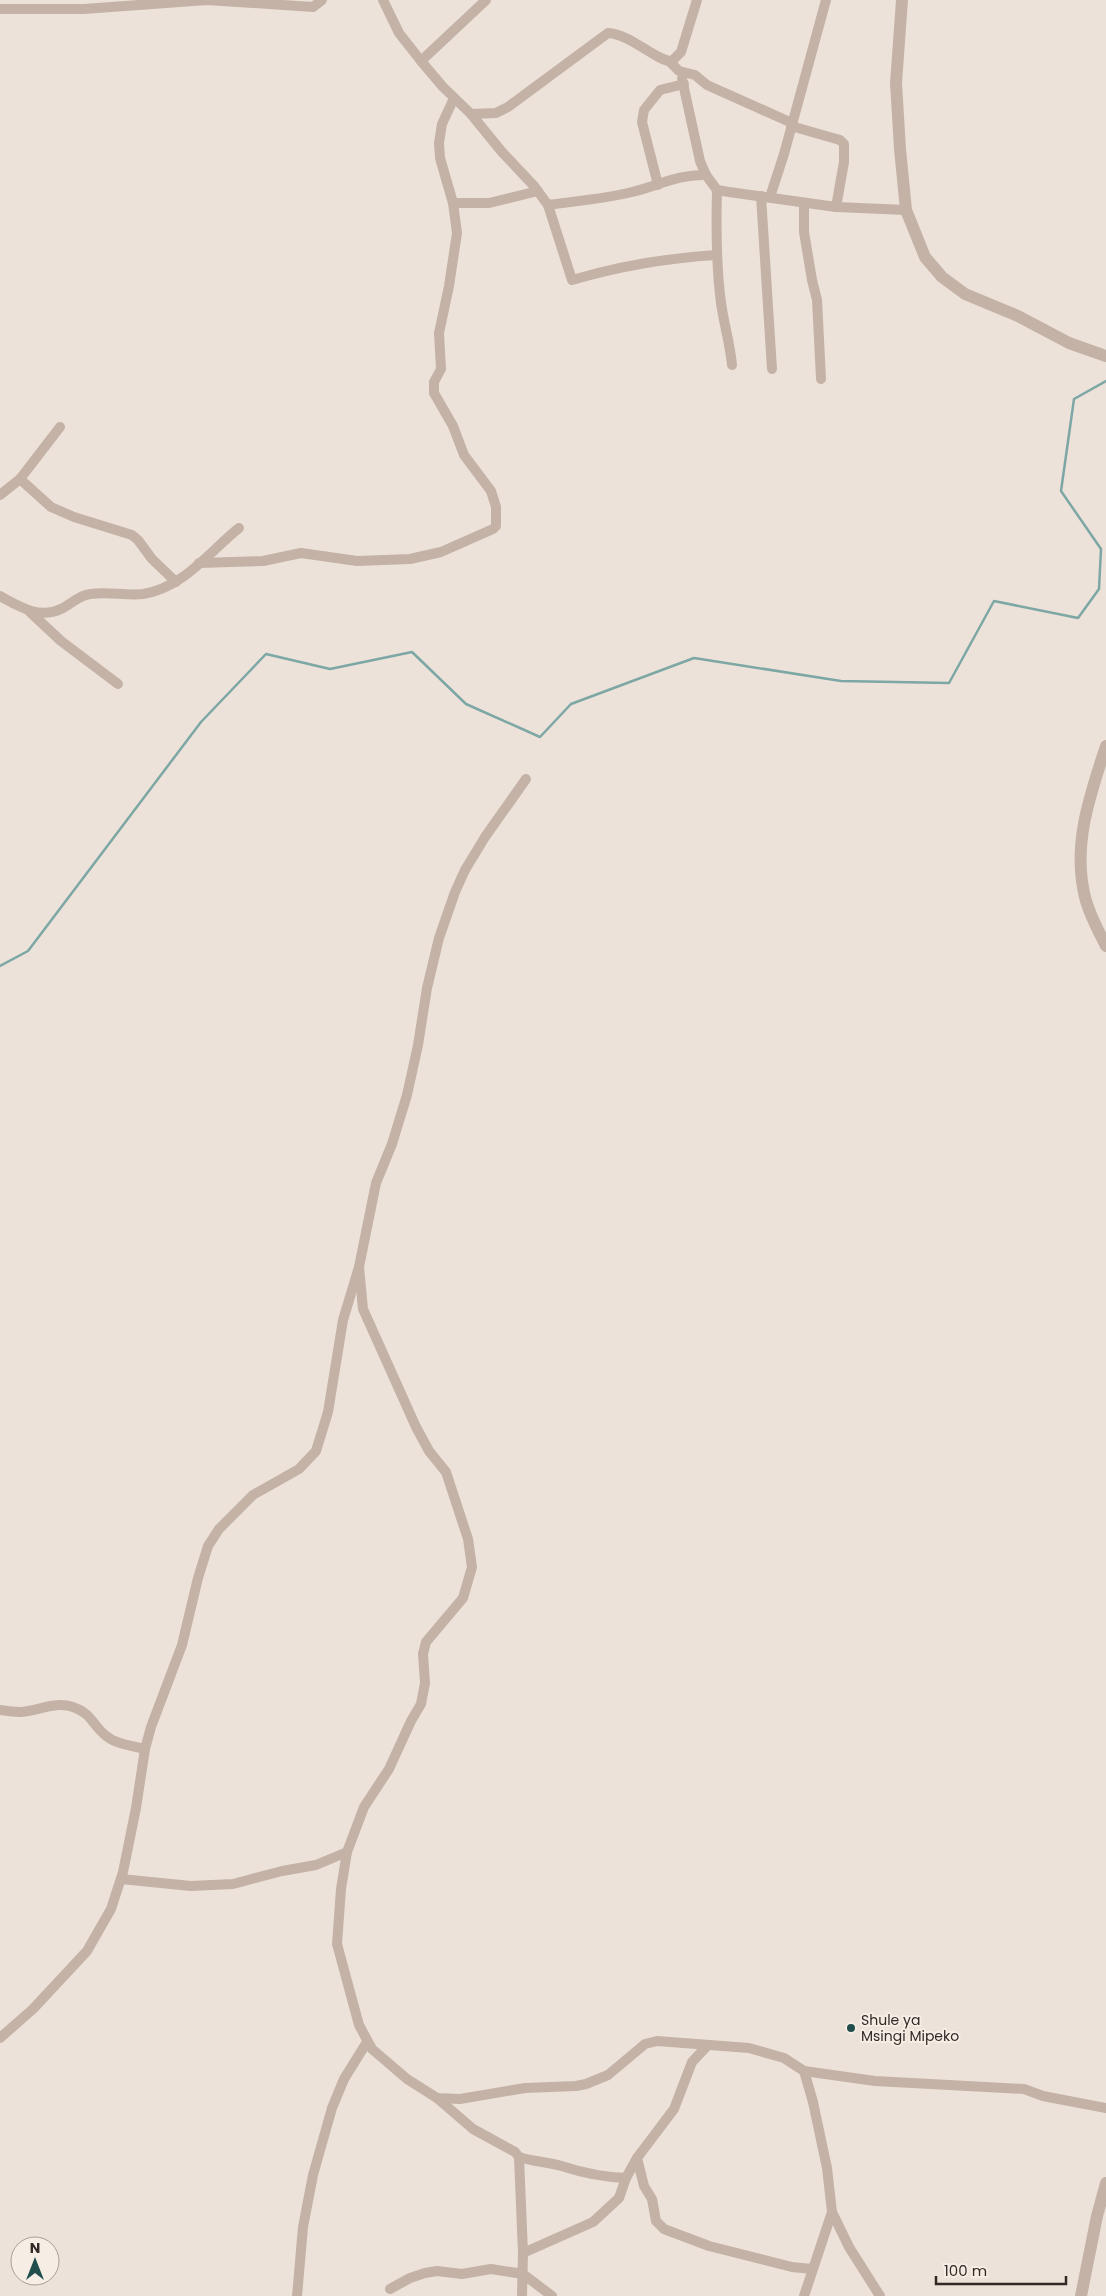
<svg xmlns="http://www.w3.org/2000/svg" width="1106" height="2296" viewBox="0 0 1106 2296" font-family="Poppins,sans-serif">
	<style>
		.lines { fill: none; stroke-linecap: round; stroke-linejoin: round }
		.stream { stroke: #7ca7a5; stroke-width: 2.5 }
		.minor { stroke: #c4b2a7; stroke-width: 10 }
		.tertiary { stroke: #c4b2a7; stroke-width: 12 }
		.poi-dot { fill: #214d4d; stroke: #f6ede5; stroke-width: 2 }
		.labels { text-anchor: middle; stroke-width: 4; stroke-linejoin: round; paint-order: stroke }
		.poi-label { font-size: 14px; fill: #312926; stroke: #f6ede5; text-anchor: start }
	</style>
	<rect width="100%" height="100%" fill="#ede2d9"/>
	<g class="lines">
		<!-- stream -->
		<path class="stream" d="M0,966l28,-15 173,-229 65,-68 64,15 82,-17 54,52 74,33 31,-33 123,-46 147,23 108,2 45,-82 84,17 21,-29 2,-40 -40,-58 13,-92 32,-18"/>
		<!-- minor -->
		<g class="minor">
			<path d="M383,0l16,33 22,28 22,26 28,27 31,38 32,34 14,19 24,75c48,-14 95,-22 144,-25"/>
			<path d="M0,9h84l123,-9 106,7 9,-7"/>
			<path d="M421,61l65,-61"/>
			<path d="M669,61l10,10 16,4 12,10 85,38"/>
			<path d="M682,79l18,82 6,14"/>
			<path d="M471,114l25,-1 12,-6 100,-74c23,1 49,29 64,28l9,-9 16,-52"/>
			<path d="M791,126l49,14 4,4v18l-8,45"/>
			<path d="M658,185l-16,-63 2,-12 16,-20 24,-6"/>
			<path d="M717,190c-1,38 -1,75 4,113 3,21 9,41 11,62"/>
			<path d="M761,196l11,173"/>
			<path d="M770,197l14,-43 42,-154"/>
			<path d="M453,203h36l49,-12"/>
			<path d="M804,204v28l8,48 5,20 4,79"/>
			<path d="M548,205c28,-4 56,-6 84,-13 25,-6 47,-18 74,-17l11,15 12,2 107,15 70,3"/>
			<path d="M20,479l31,28 23,10 58,18 6,5 14,19 24,23"/>
			<path d="M0,495l20,-16 40,-52"/>
			<path d="M199,563l64,-2 38,-8 56,8 53,-2 31,-7 52,-23 3,-3v-19l-5,-16 -27,-36 -11,-29 -19,-33v-11l7,-13 -2,-36 10,-47 8,-53 -4,-30 -13,-45 -1,-15 3,-19 12,-26"/>
			<path d="M0,596c20,11 40,24 63,12 9,-5 17,-13 27,-14 18,-3 36,2 53,0 40,-6 66,-42 96,-66"/>
			<path d="M30,612l31,29 57,43"/>
			<path d="M359,1267l4,42 53,118 13,24 17,21 22,67 4,28 -9,31 -37,44 -3,12 2,29 -4,21 -10,17 -22,48 -25,38 -17,45 -6,37 -4,55 22,81 13,24 35,30 30,19 23,1 65,-11 51,-2 10,-2 22,-9 37,-31 12,-3 92,7 35,10 20,13 9,31 14,66 5,44 17,35 31,49"/>
			<path d="M0,1710c6,1 13,2 20,2 18,-1 35,-11 53,-5 18,6 19,17 32,28 10,9 27,11 40,14"/>
			<path d="M121,1879l70,7 42,-2 49,-13 34,-6 31,-13"/>
			<path d="M0,2038l33,-29 54,-58 24,-42 12,-37 13,-64 9,-59 6,-22 31,-82 16,-67 10,-32 11,-17 34,-34 46,-26 17,-18 12,-39 15,-92 16,-53 17,-84 16,-39 15,-49 11,-50 9,-57 12,-50 16,-46 10,-22 20,-33 41,-58"/>
			<path d="M804,2071l71,10 149,8 19,7 63,12"/>
			<path d="M437,2098l36,31 42,23 4,5 4,96 -1,43"/>
			<path d="M519,2157c15,5 31,5 46,10 21,7 39,10 61,11"/>
			<path d="M637,2158l7,28 8,13 4,22 8,8 45,17 83,21 20,2"/>
			<path d="M523,2253l70,-31 26,-24 7,-20 11,-20 37,-49 18,-47 15,-16"/>
			<path d="M390,2289l20,-11 15,-5 12,-2 25,3 29,-5 32,5 29,22"/>
			<path d="M297,2296l6,-69 10,-52 19,-67 12,-29 23,-37"/>
			<path d="M804,2296l28,-84"/>
		</g>
		<!-- tertiary -->
		<g class="tertiary">
			<path d="M902,0l-6,83 4,66 6,61 19,47 17,20 23,17 53,22 51,27 37,13"/>
			<path d="M1106,746c-16,49 -34,99 -21,151 4,17 13,33 21,49"/>
			<path d="M1081,2296l16,-80 9,-33"/>
		</g>
	</g>
	<!-- markers -->
	<circle class="poi-dot" cx="851" cy="2028" r="5"/>
	<g class="labels">
		<!-- poi labels -->
		<g class="poi-label">
			<text x="861" y="2025">Shule ya<tspan x="861" dy="16">Msingi Mipeko</tspan></text>
		</g>
	</g>
	<!-- north arrow -->
	<g transform="translate(35 2261)"><circle r="24" fill="#f6ede5" stroke="#a79f99"/>
	<path d="M0-4L9 19L0 12L-9 19Z" fill="#214d4d"/>
	<text y="-8" font-size="14" font-weight="bold" text-anchor="middle" fill="#312926">N</text>
	</g>
	<!-- scale -->
	<path d="M936 2276v8h130v-8" fill="none" stroke="#312926" stroke-width="2.5"/>
	<text x="944" y="2276" font-size="15" fill="#312926" stroke="#f6ede5" stroke-width="4" paint-order="stroke">100 m</text>
</svg>
